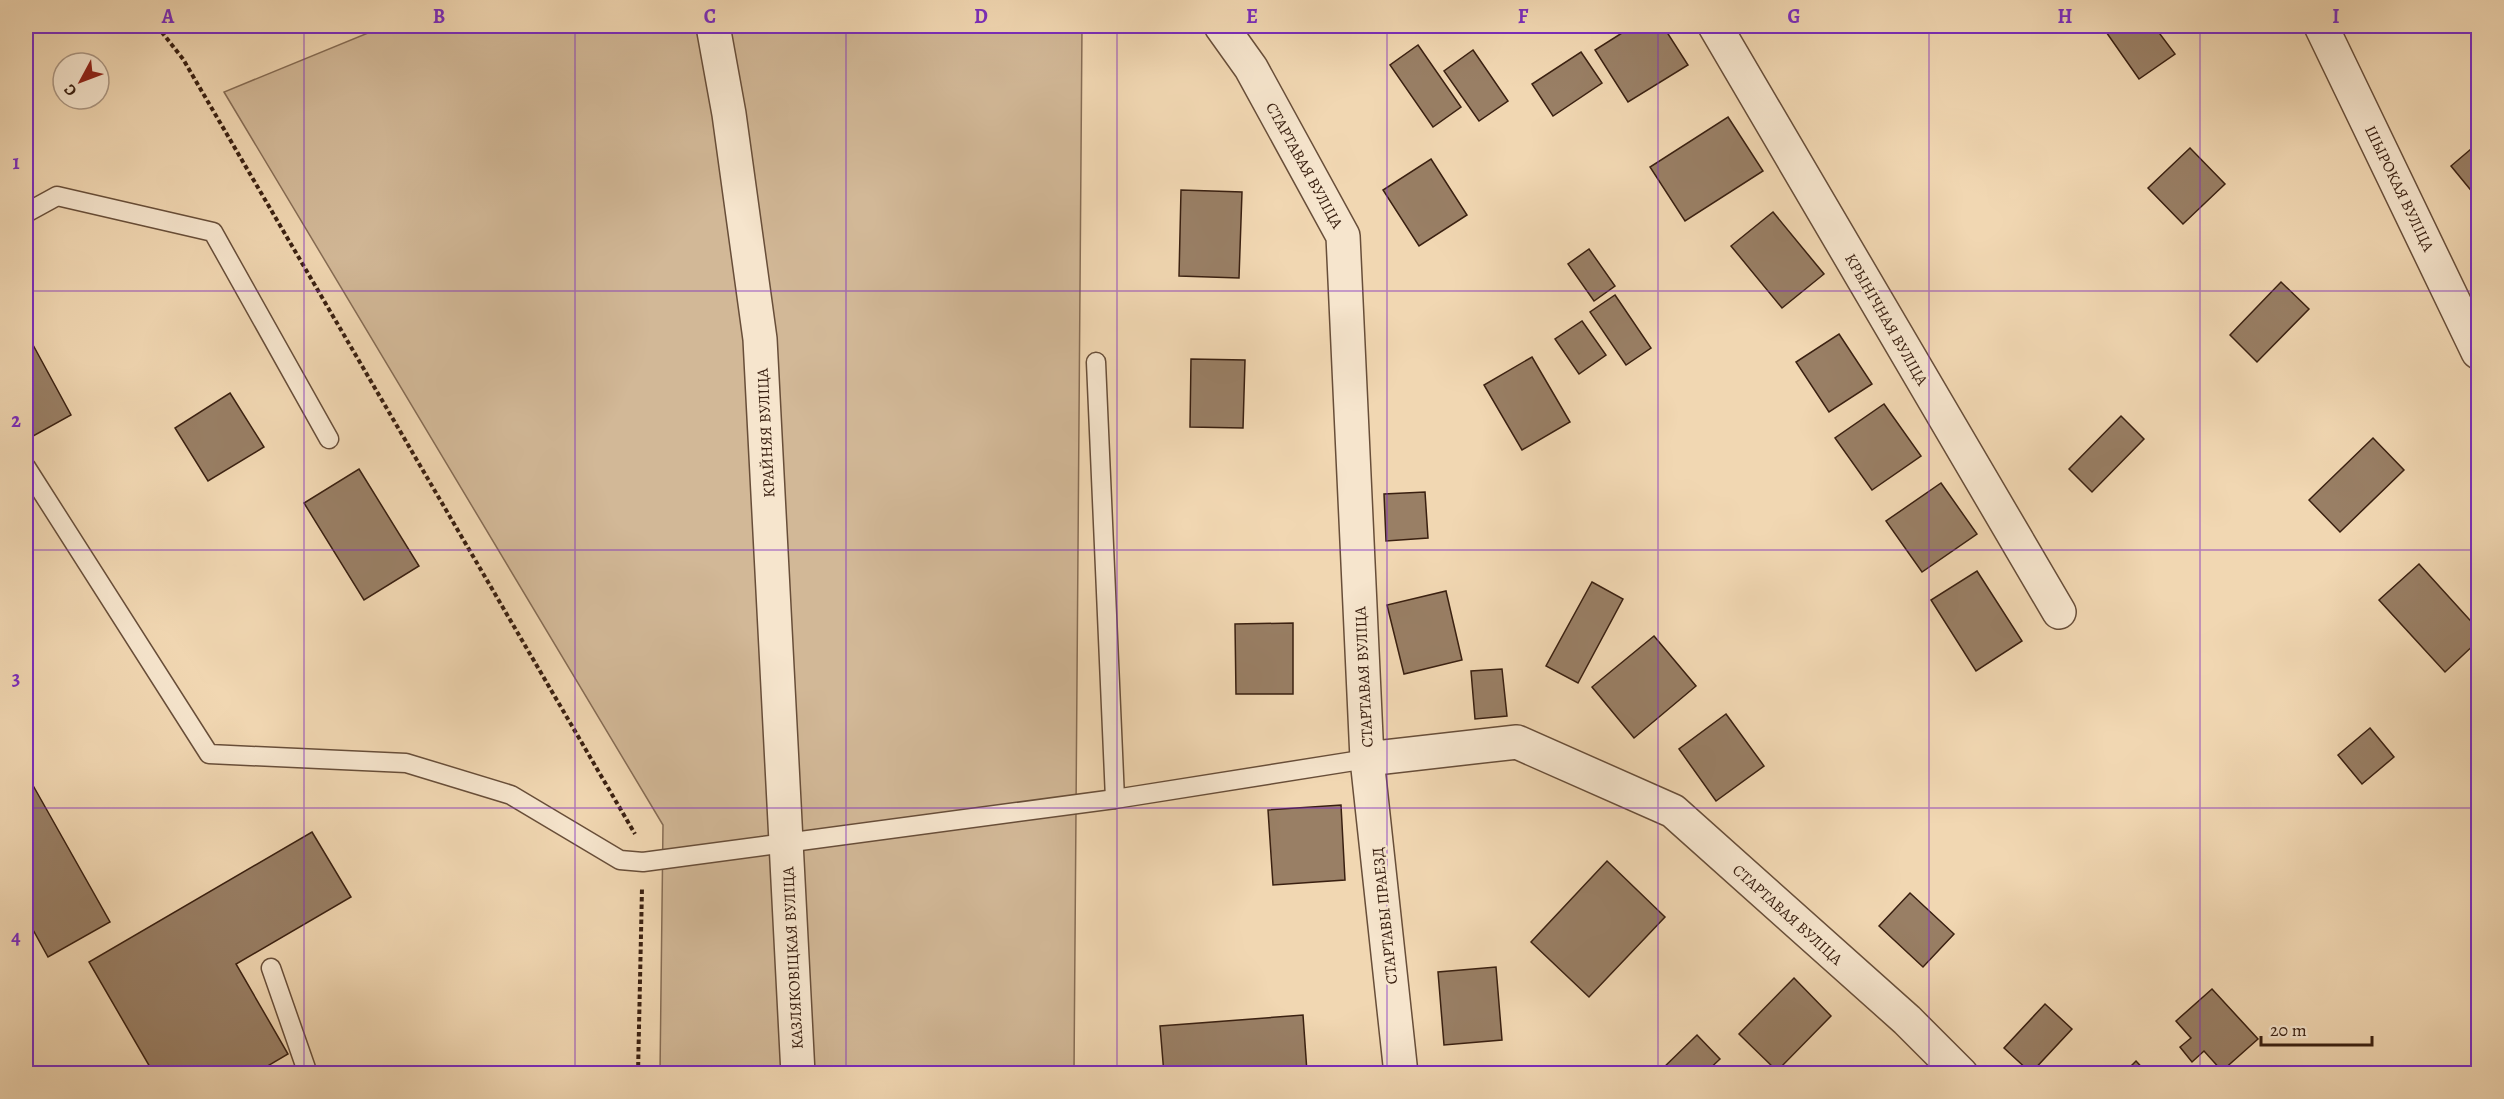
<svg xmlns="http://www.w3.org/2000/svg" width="2504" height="1099" viewBox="0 0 2504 1099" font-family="Alegreya,serif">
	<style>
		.green { fill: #d2b897; stroke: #866c54; stroke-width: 1.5 }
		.building { fill: #997f65; stroke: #3a2011; stroke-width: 1.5 }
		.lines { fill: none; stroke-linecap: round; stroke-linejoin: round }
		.service-casing { stroke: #684e39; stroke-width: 21 }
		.minor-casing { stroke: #684e39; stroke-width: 36 }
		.path { stroke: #3a2011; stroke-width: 4; stroke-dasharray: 4.5 3; stroke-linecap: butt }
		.service { stroke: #f6e5cd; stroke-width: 18 }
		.minor { stroke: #f6e5cd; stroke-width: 33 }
		.grid { fill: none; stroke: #7b2cbf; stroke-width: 1.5; stroke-opacity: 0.55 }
		.labels { text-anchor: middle; stroke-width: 5; stroke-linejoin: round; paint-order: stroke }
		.street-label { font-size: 16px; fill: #3a2011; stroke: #f6e5cd }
		.neatline { fill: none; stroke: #7b2cbf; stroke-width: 2 }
		.grid-label { font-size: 20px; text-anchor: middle; font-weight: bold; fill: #7b2cbf }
	</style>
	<rect width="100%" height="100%" fill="#f1d7b2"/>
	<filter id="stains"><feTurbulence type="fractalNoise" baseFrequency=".00333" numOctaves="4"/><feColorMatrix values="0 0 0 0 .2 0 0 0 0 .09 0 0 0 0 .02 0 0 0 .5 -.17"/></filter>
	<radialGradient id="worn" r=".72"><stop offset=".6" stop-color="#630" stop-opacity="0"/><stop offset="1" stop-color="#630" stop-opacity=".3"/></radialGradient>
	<!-- green -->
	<path class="green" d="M385,26h697l-8,1047h-414l3,-248 -439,-733z"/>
	<!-- building -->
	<g class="building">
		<path d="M1388,26h17l-11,7z"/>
		<path d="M1633,26h30l25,39 -60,37 -33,-52z"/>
		<path d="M2110,26h44l21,28 -36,25 -35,-50z"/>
		<path d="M1418,45l43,62 -28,20 -43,-62z"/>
		<path d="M1473,50l35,51 -29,20 -35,-50z"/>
		<path d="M1581,52l21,31 -49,33 -21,-32z"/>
		<path d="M1728,117l35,54 -78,50 -35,-54z"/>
		<path d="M2478,143v56l-27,-33z"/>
		<path d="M2190,148l35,36 -42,40 -35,-36z"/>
		<path d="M1431,159l36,56 -48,31 -36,-56z"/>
		<path d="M1181,190l61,2 -3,86 -60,-2z"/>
		<path d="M1773,212l51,62 -42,34 -51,-62z"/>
		<path d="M1589,249l26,37 -21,15 -26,-37z"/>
		<path d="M2281,282l28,27 -52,53 -27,-27z"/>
		<path d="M1615,295l36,53 -25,17 -36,-53z"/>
		<path d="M1582,321l24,34 -27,19 -24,-35z"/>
		<path d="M26,332l45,83 -45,25z"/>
		<path d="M1839,334l33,50 -43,28 -33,-50z"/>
		<path d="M1532,357l38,65 -48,28 -38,-65z"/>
		<path d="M1191,359l54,1 -2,68 -53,-1z"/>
		<path d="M230,393l34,54 -56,34 -33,-53z"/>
		<path d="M1884,404l37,52 -49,34 -37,-52z"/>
		<path d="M2121,416l23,23 -52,53 -23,-23z"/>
		<path d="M2373,438l31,32 -64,62 -31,-32z"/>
		<path d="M359,469l60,97 -55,34 -60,-97z"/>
		<path d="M1941,483l36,51 -55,38 -36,-51z"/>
		<path d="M1425,492l3,46 -42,3 -2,-47z"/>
		<path d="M2419,564l59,65v12l-33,31 -66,-72z"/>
		<path d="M1977,571l45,70 -46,30 -45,-71z"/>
		<path d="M1592,582l31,17 -45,84 -32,-17z"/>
		<path d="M1446,591l16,69 -58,14 -17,-69z"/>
		<path d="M1293,623v71h-57l-1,-70z"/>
		<path d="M1654,636l42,50 -62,52 -42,-51z"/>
		<path d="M1502,669l5,47 -32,3 -4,-48z"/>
		<path d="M1726,714l38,52 -48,35 -37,-52z"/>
		<path d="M2370,728l24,29 -32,27 -24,-29z"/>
		<path d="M26,773l84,149 -62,35 -22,-40z"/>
		<path d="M1341,805l4,75 -72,5 -5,-75z"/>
		<path d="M312,832l39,65 -115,67 52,90 -34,20h-100l-65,-112z"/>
		<path d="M1607,861l58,56 -76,80 -58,-55z"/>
		<path d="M1910,893l44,41 -31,33 -44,-41z"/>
		<path d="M1496,967l6,73 -58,5 -6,-73z"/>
		<path d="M1794,978l37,38 -54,55 -38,-37z"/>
		<path d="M2212,989l46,50 -36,32 -18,-20 -12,11 -12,-15 11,-9 -15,-17z"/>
		<path d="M2045,1004l27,25 -41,44 -27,-25z"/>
		<path d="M1303,1015l4,57 -143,2 -4,-48z"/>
		<path d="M1697,1035l23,24 -16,15h-47z"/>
		<path d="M2136,1061l12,13h-25z"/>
	</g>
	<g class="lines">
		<!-- service casing -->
		<g class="service-casing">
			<g id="service">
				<path d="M26,213l31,-17 156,36 116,207"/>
				<path d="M1096,362l19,437"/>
				<path d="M26,467l183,287 197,9 105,32 109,65 23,2 472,-63 252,-40"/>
				<path d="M271,968l37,106"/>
			</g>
		</g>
		<!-- minor casing -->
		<g class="minor-casing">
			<g id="minor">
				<path d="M713,26l16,88 31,225 38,735"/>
				<path d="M1221,26l30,42 92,168 24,523 150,-17 156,69 234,209 54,54"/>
				<path d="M1715,26l344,586"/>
				<path d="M2321,26l157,326"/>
				<path d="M1367,759l34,315"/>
			</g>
		</g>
		<!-- path -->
		<g class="path">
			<path d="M157,26l26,33 452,775"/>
			<path d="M638,1074l4,-186"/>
		</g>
		<!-- service -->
		<use href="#service" class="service"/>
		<!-- minor -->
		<use href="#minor" class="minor"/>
	</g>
	<!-- grid -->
	<path class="grid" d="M304,26v1048M575,26v1048M846,26v1048M1117,26v1048M1387,26v1048M1658,26v1048M1929,26v1048M2200,26v1048M26,291h2452M26,550h2452M26,808h2452"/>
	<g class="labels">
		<!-- street labels -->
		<g class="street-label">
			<text transform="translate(1305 165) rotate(61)" y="6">СТАРТАВАЯ ВУЛІЦА</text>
			<text transform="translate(2400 188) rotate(64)" y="6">ШЫРОКАЯ ВУЛІЦА</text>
			<text transform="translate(1887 319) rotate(60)" y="6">КРЫНІЧНАЯ ВУЛІЦА</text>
			<text transform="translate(765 433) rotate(-93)" y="6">КРАЙНЯЯ ВУЛІЦА</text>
			<text transform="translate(1363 677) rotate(-93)" y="6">СТАРТАВАЯ ВУЛІЦА</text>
			<text transform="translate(1788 914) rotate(42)" y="6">СТАРТАВАЯ ВУЛІЦА</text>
			<text transform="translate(1384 916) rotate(-96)" y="6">СТАРТАВЫ ПРАЕЗД</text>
			<text transform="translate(792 958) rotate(-93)" y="6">КАЗЛЯКОВІЦКАЯ ВУЛІЦА</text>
		</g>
	</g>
	<!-- margin -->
	<rect width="2504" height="1099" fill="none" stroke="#f1d7b2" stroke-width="66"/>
	<!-- north arrow -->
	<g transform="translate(81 81) rotate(229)"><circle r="28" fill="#f6e5cd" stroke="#ab9682" stroke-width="1.5"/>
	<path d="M0-4.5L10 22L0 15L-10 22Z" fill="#8f2418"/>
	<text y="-9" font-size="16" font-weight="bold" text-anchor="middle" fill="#3a2011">С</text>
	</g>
	<!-- scale -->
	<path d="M2261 1036v9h111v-9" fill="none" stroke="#3a2011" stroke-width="3"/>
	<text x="2270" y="1036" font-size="18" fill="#3a2011" stroke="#f6e5cd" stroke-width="4.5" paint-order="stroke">20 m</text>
	<rect x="33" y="33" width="2438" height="1033" class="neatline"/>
	<g class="grid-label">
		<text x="168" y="23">A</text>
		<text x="439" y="23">B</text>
		<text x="710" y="23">C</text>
		<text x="981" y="23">D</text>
		<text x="1252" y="23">E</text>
		<text x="1523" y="23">F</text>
		<text x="1794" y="23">G</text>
		<text x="2065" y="23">H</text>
		<text x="2336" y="23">I</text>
		<text x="16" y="169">1</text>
		<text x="16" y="427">2</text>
		<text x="16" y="685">3</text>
		<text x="16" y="944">4</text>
	</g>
	<rect width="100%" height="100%" filter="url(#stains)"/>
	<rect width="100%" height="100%" fill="url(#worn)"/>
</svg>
